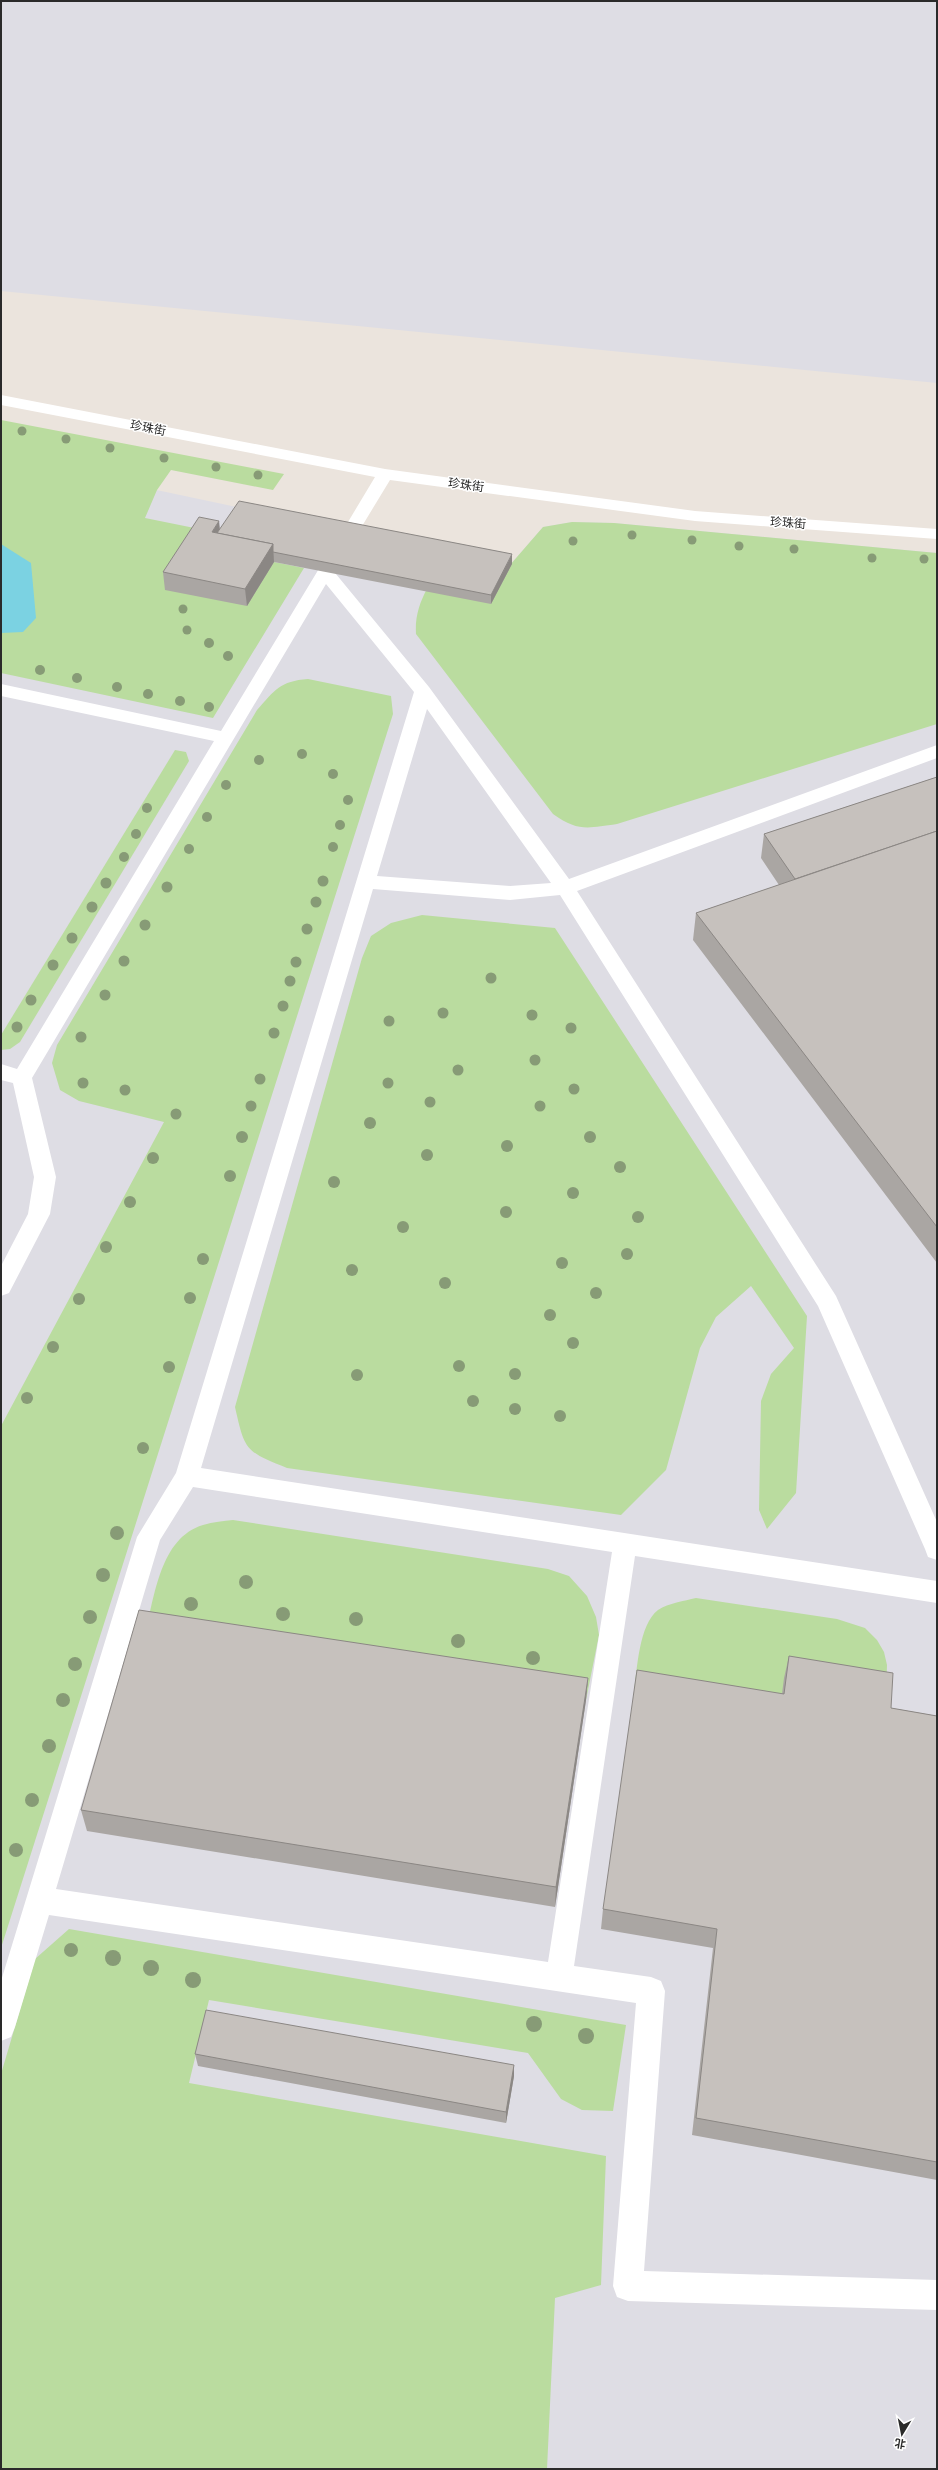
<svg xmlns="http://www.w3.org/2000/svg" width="938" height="2470" viewBox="0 0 938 2470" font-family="'Public Sans','Noto Sans SC',sans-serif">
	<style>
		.industrial { fill: #dedde4 }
		.green { fill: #badc9f }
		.water { fill: #7bd2e2 }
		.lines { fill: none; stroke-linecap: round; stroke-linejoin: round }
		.minor { fill: #fff; fill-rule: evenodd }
		.tree { fill: #879b76 }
		.wall { fill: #aaa6a3 }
		.shaded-wall { fill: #8b8784 }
		.building { fill: #c6c1bd; stroke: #8b8784 }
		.labels { text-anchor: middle; stroke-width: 3; stroke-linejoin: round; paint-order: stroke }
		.far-street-label { font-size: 12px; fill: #2a2a2a; stroke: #fff }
	</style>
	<rect width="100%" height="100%" fill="#ebe4dd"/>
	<!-- industrial -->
	<g class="industrial">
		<path d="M1,1h936v382l-936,-92z"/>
		<path d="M1,457l509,108 33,-38 29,-5 42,1 323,30v1916h-936z"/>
	</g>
	<!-- green -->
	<g class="green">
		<path d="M1,420l283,54 -11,16 -102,-20 -14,20 -12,28 79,16 -10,16 90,18 -91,150 -212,-45z"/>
		<path d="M572,522l42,1 323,30v171l-320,100c-29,4 -39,8 -64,-10l-137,-180c-2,-33 17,-54 33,-80l61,11 33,-38z"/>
		<path d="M308,679l83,17 2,18 -392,1234v-522l163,-304 -85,-21 -19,-11 -8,-27 5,-18 200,-335c18,-20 23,-29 51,-31z"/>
		<path d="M175,750l11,2 3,9 -169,281 -10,7 -9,1v-15z"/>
		<path d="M422,915l133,13 252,388 -11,177 -29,36 -8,-19 2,-109 10,-27 23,-26 -43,-62 -35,31 -16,31 -34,122 -45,45 -334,-47c-42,-17 -42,-17 -52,-61l127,-449 9,-22 20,-13z"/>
		<path d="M233,1520l315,49 21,7 18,20 9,21 3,18 -13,65 -441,-67c10,-37 15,-95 58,-108 10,-3 21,-4 30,-5z"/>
		<path d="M696,1598l141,21 28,9 12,12 7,12 3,13 -1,31 -107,20 -145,-24c3,-22 5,-68 24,-82 11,-7 26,-9 38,-12z"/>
		<path d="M69,1929l557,96 -13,86 -31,-1 -21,-11 -33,-46 -319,-53 -20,83 417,73 -5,129 -46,13 -8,171h-546v-395l34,-115z"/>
	</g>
	<!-- water -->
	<path class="water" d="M1,544l30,19 5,55 -13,14 -22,1z"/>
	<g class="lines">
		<!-- minor -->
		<g class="minor">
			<path d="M1,395l384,74 310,42 242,18v10l-242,-18 -305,-41 -34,56h-12l-2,-4 33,-55 -374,-72z"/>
			<path d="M325,567l6,1 98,119 140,192 368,-134v13l-360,133 259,405 101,226v38l-9,-3 -3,-8 -107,-243 -258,-411 -50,5 -137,-11 -172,579 736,113v22l-302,-47 -61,410 77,11 10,4 4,10 -21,280 293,9v30l-309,-9 -11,-4 -4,-11 23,-283 -587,-88 -34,112 -4,10 -10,4v-60l136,-444 39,-64 238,-781 -88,-108 -294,494 24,99 -6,37 -41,79 -8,3v-30l27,-52 6,-37 -21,-94 -12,-3v-16l16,5 197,-328 -213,-45v-12l220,47 96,-159 2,-4zM427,709l124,174 -41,3 -133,-10zM193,1487l419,65 -64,410 -492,-73 104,-349z"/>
		</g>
	</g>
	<!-- trees -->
	<g class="tree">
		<circle cx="22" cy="431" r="4.5"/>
		<circle cx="66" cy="439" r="4.5"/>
		<circle cx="110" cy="448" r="4.5"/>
		<circle cx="164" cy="458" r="4.5"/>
		<circle cx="216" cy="467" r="4.5"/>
		<circle cx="258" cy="475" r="4.5"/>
		<circle cx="632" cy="535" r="4.5"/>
		<circle cx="692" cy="540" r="4.5"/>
		<circle cx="573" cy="541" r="4.5"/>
		<circle cx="739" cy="546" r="4.5"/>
		<circle cx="794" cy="549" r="4.5"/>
		<circle cx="872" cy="558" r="4.5"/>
		<circle cx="924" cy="559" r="4.5"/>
		<circle cx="183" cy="609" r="4.5"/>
		<circle cx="187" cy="630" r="4.5"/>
		<circle cx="209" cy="643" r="5"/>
		<circle cx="228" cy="656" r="5"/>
		<circle cx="40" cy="670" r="5"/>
		<circle cx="77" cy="678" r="5"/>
		<circle cx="117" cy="687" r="5"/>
		<circle cx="148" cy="694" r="5"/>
		<circle cx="180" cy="701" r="5"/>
		<circle cx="209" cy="707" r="5"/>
		<circle cx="302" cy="754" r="5"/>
		<circle cx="259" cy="760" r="5"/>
		<circle cx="333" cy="774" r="5"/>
		<circle cx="226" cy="785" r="5"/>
		<circle cx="348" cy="800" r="5"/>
		<circle cx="147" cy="808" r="5"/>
		<circle cx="207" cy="817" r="5"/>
		<circle cx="340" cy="825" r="5"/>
		<circle cx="136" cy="834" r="5"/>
		<circle cx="333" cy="847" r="5"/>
		<circle cx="189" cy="849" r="5"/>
		<circle cx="124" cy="857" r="5"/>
		<circle cx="323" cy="881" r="5.5"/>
		<circle cx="106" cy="883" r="5.5"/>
		<circle cx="167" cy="887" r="5.5"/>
		<circle cx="316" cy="902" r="5.5"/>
		<circle cx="92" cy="907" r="5.5"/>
		<circle cx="145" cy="925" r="5.5"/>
		<circle cx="307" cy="929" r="5.5"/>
		<circle cx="72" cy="938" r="5.5"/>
		<circle cx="124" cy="961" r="5.5"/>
		<circle cx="296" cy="962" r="5.5"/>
		<circle cx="53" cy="965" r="5.5"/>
		<circle cx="491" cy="978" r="5.5"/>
		<circle cx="290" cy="981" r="5.5"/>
		<circle cx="105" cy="995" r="5.5"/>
		<circle cx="31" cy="1000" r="5.5"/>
		<circle cx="283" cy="1006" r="5.5"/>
		<circle cx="443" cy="1013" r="5.5"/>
		<circle cx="532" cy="1015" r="5.5"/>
		<circle cx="389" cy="1021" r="5.5"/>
		<circle cx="17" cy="1027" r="5.5"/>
		<circle cx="571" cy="1028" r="5.5"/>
		<circle cx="274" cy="1033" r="5.5"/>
		<circle cx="81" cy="1037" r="5.5"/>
		<circle cx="535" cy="1060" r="5.5"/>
		<circle cx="458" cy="1070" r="5.5"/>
		<circle cx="260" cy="1079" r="5.5"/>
		<circle cx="83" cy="1083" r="5.5"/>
		<circle cx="388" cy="1083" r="5.5"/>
		<circle cx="574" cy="1089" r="5.5"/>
		<circle cx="125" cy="1090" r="5.5"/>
		<circle cx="430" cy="1102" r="5.5"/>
		<circle cx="251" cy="1106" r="5.5"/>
		<circle cx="540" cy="1106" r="5.5"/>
		<circle cx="176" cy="1114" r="5.5"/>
		<circle cx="370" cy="1123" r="6"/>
		<circle cx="242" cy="1137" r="6"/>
		<circle cx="590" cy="1137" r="6"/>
		<circle cx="507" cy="1146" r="6"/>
		<circle cx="427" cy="1155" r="6"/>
		<circle cx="153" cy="1158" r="6"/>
		<circle cx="620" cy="1167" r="6"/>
		<circle cx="230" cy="1176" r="6"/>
		<circle cx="334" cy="1182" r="6"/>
		<circle cx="573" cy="1193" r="6"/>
		<circle cx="130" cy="1202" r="6"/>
		<circle cx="506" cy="1212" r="6"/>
		<circle cx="638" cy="1217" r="6"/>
		<circle cx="403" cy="1227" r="6"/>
		<circle cx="106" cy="1247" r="6"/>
		<circle cx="627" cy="1254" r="6"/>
		<circle cx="203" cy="1259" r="6"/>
		<circle cx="562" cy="1263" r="6"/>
		<circle cx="352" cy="1270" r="6"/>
		<circle cx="445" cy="1283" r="6"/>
		<circle cx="596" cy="1293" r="6"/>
		<circle cx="190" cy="1298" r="6"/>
		<circle cx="79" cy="1299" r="6"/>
		<circle cx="550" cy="1315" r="6"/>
		<circle cx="573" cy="1343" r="6"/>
		<circle cx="53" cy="1347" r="6"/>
		<circle cx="459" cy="1366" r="6"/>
		<circle cx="169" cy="1367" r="6"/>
		<circle cx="515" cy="1374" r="6"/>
		<circle cx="357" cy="1375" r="6"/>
		<circle cx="27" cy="1398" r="6"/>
		<circle cx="473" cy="1401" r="6"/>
		<circle cx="515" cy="1409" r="6"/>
		<circle cx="560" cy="1416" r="6"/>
		<circle cx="143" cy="1448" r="6"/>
		<circle cx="117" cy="1533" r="7"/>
		<circle cx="103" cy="1575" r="7"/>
		<circle cx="246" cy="1582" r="7"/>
		<circle cx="191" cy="1604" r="7"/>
		<circle cx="283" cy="1614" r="7"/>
		<circle cx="90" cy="1617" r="7"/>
		<circle cx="356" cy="1619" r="7"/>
		<circle cx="458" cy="1641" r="7"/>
		<circle cx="533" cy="1658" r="7"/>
		<circle cx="75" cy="1664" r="7"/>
		<circle cx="63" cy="1700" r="7"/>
		<circle cx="49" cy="1746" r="7"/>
		<circle cx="32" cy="1800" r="7"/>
		<circle cx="16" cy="1850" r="7"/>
		<circle cx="71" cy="1950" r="7"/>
		<circle cx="113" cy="1958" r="8"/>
		<circle cx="151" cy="1968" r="8"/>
		<circle cx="193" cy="1980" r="8"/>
		<circle cx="534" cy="2024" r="8"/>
		<circle cx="586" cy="2036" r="8"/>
	</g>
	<!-- wall -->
	<g class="wall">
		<path d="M220,529l292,35 -21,40 -217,-42 -27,44 -82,-16 -2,-18z"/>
		<path d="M937,777v486l-244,-323 3,-27 83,-28 -18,-27 3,-24z"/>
		<path d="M789,1656l102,52 46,8v464l-245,-45 21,-187 -112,-19 2,-20 179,-215 2,-16z"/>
		<path d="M588,1678l-2,22 -31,207 -468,-76 -6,-21z"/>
		<path d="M195,2054l319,11v11l-8,47 -308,-57z"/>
	</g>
	<!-- shaded-wall -->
	<g class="shaded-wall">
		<path d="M219,521l2,18 -9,-7z"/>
		<path d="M273,544l1,18 -27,44 -2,-17z"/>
		<path d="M512,554v10l-21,40v-9z"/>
		<path d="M588,1678l-2,22 -31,207 1,-20z"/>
		<path d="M514,2065v11l-8,47v-11z"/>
	</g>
	<!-- building -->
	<g class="building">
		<path d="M239,501l273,53 -21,41 -218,-43v-8l-56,-11z"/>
		<path d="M199,517l20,4 -7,11 61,12 -28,45 -82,-17z"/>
		<path d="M937,777v54l-142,48 -31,-45z"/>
		<path d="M937,831v396l-241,-314z"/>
		<path d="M139,1610l449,68 -32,209 -475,-77z"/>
		<path d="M789,1656l104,17 -2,35 46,8v446l-241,-44 21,-189 -114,-20 34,-239 147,24z"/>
		<path d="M206,2010l308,55 -8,47 -311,-58z"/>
	</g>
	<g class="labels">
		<!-- far-street labels -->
		<g class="far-street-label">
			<text transform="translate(148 428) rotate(11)" y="4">珍珠街</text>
			<text transform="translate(466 485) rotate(8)" y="4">珍珠街</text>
			<text transform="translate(788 523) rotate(4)" y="4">珍珠街</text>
		</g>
	</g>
	<!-- border -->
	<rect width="938" height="2470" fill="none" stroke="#2a2a2a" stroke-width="4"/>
	<!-- north arrow -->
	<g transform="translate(902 2434) rotate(190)" stroke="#ffffff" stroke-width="3" paint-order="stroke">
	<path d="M0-3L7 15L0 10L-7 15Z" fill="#2a2a2a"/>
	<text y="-6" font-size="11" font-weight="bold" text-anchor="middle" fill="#2a2a2a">北</text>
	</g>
</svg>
